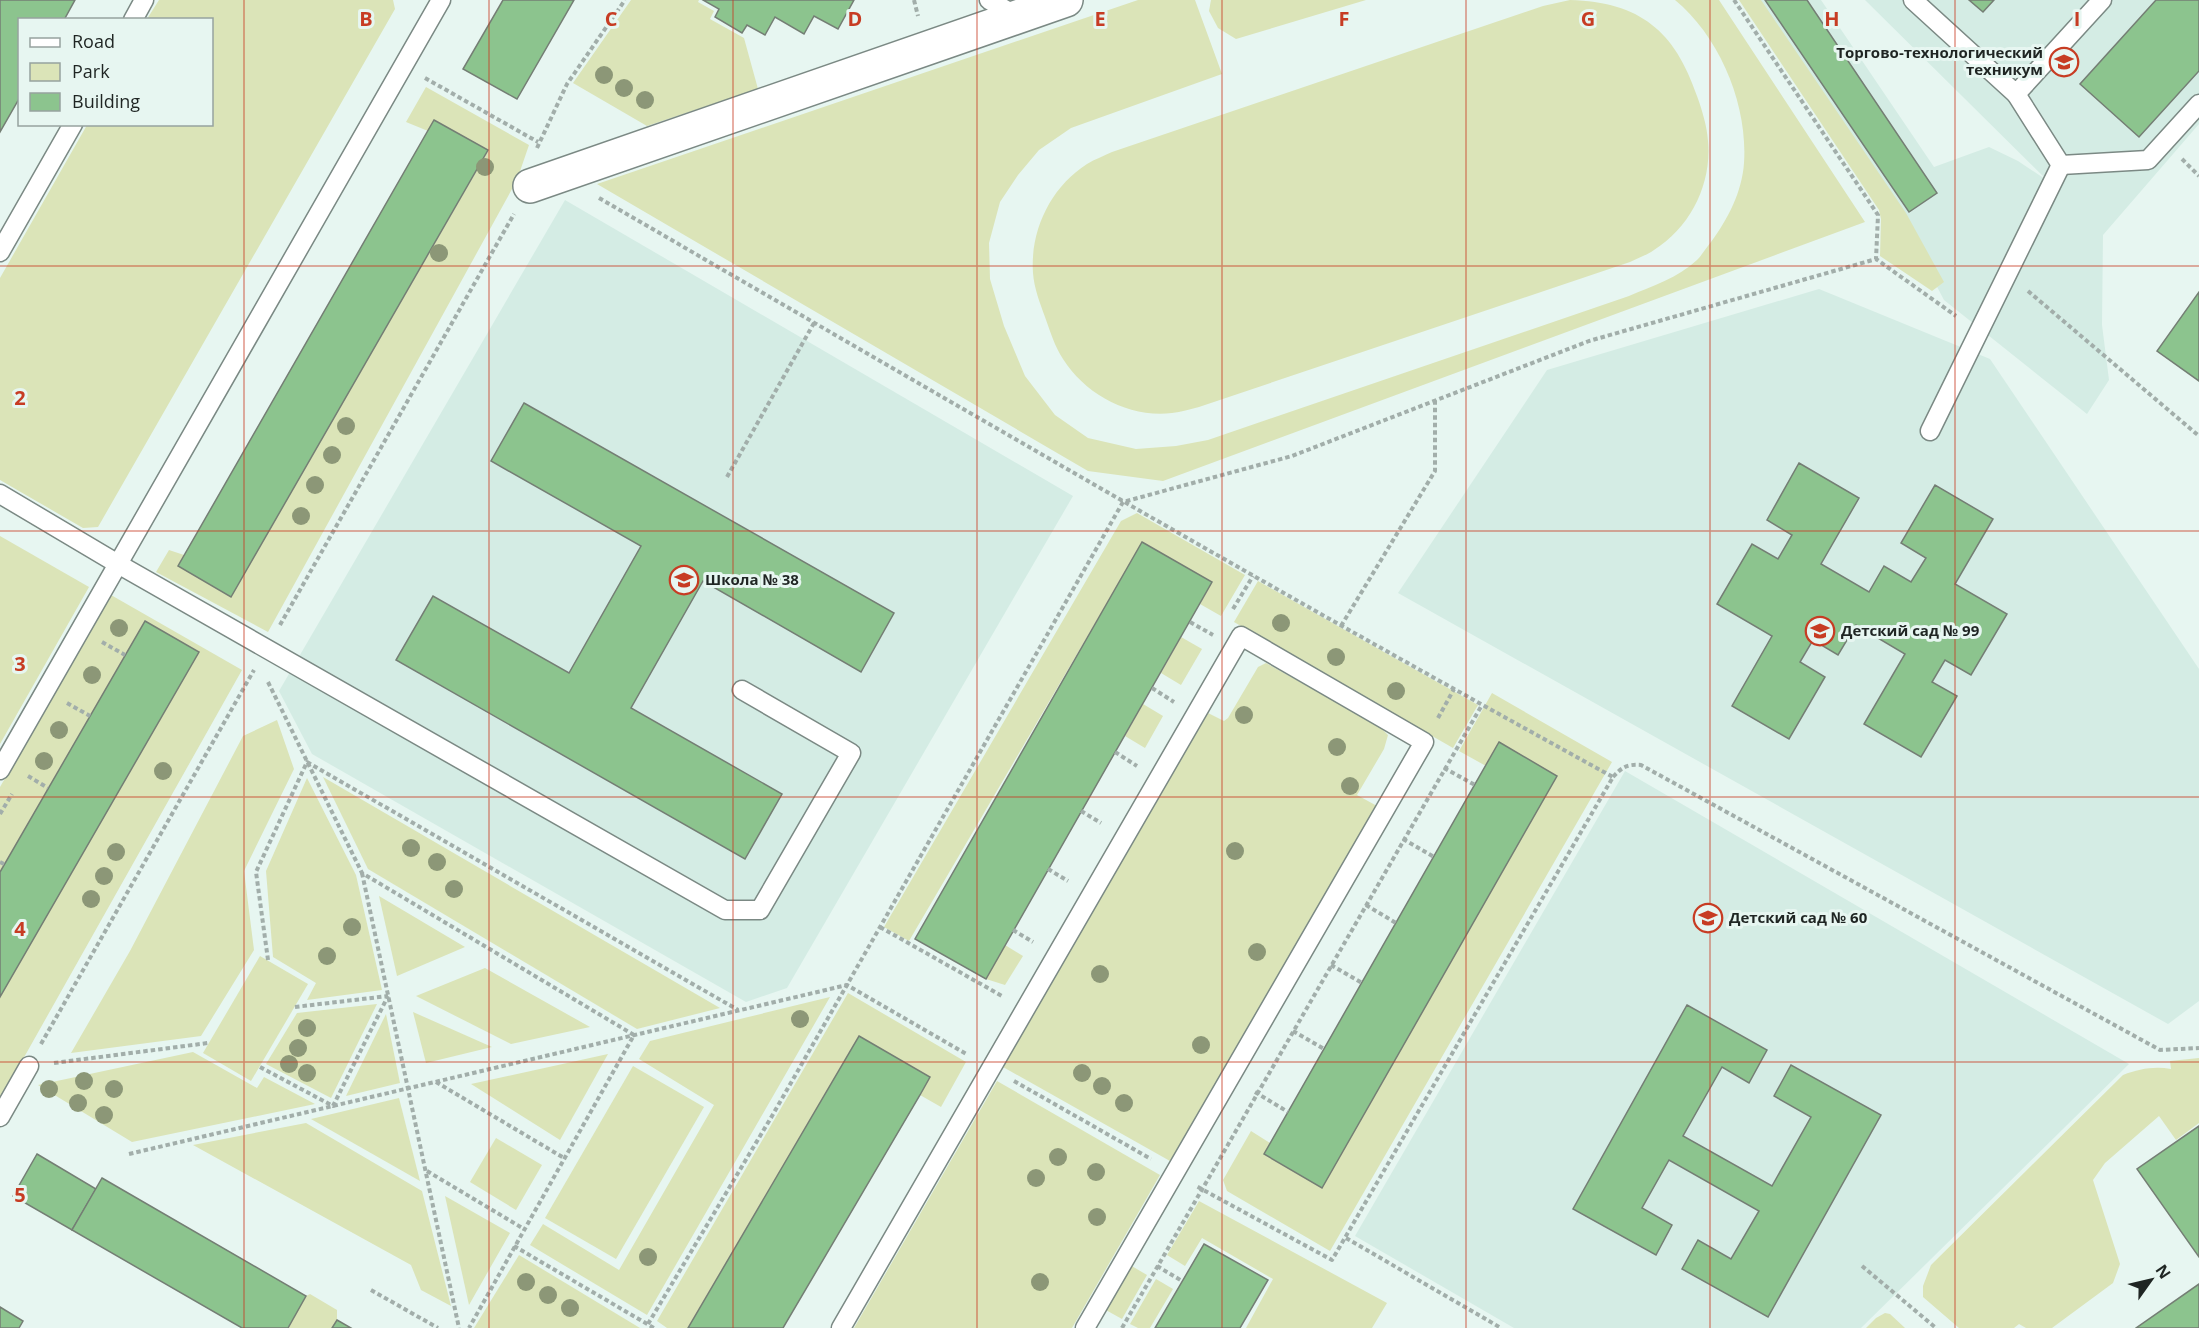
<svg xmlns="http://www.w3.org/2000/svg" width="2199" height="1328" viewBox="0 0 2199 1328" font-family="'Open Sans',sans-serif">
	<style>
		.built { fill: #d4ece4 }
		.green { fill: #dbe4b8 }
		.building { fill: #8cc48e; stroke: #747e74; stroke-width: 1.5 }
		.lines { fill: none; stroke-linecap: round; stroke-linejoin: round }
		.service-casing { stroke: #7b8984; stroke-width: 21 }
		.minor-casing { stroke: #7b8984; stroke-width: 36 }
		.path { stroke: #a2aeaa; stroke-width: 4; stroke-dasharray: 4.5 3; stroke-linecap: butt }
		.service { stroke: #fff; stroke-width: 18 }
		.minor { stroke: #fff; stroke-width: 33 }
		.tree { fill: #8c9777 }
		.grid { fill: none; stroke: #c73c23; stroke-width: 1.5; stroke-opacity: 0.55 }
		.labels { text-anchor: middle; stroke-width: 6; stroke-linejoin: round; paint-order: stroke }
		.poi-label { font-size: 15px; font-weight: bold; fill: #1f2523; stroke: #e7f6f1; text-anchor: start }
		.grid-label { font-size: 20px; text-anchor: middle; font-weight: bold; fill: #c73c23; stroke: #e7f6f1; stroke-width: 6; stroke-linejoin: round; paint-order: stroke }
	</style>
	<rect width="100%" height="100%" fill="#e7f6f1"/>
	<!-- built -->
	<g class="built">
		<path d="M1751,0h70l113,167 55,-20 29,14 30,20 -183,-181h334v124l-96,111 -1,90 7,55 -22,34 -143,-114 -38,-72z"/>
		<path d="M565,200l508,296 -286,492 -41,14 -434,-248 -33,-63z"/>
		<path d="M1819,289l171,70 209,310v332l-31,23 -770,-431 149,-223z"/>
		<path d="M1625,771l504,293 -268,264h-347l-159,-92z"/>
	</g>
	<!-- green -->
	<g class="green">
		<path d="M159,0h234l2,9 -297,518 -15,1 -83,-48v-202l87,-153 125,-1v-104l-65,-1z"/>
		<path d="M631,0h68l-1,2 16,9 -4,8 34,19 14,51 -111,37 -74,-43z"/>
		<path d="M1138,0h57l27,74 -151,54 -32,22 -21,25 -18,27 -11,41 1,36 14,47 21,50 30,39 33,23 48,11 40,-3 32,-6 421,-144c23,-10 49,-18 68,-36 5,-5 9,-12 14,-18 17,-23 31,-50 33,-79 4,-58 -24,-126 -69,-163h44l146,222 -702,259 -75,-10 -491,-287z"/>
		<path d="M1211,0h155l-130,39 -18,-11 -9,-17z"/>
		<path d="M1570,0c70,2 105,31 127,96 5,14 10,30 11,45 4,42 -17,86 -54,109 -7,5 -16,8 -24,12l-431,145c-9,2 -18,5 -27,6 -43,5 -86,-18 -109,-54 -8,-12 -13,-28 -18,-42 -5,-14 -11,-29 -12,-44 -3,-43 18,-86 54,-109 8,-5 17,-8 25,-12l431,-146z"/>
		<path d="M1739,0h22l145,213 38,69 -12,9 -52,-35 1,-37 -2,-9z"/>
		<path d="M426,87l103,58 -12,35 -249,452 -112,-60 13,-22 15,5 -6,11 53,30 257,-445 -53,-31 -7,11 -22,-9z"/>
		<path d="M1137,513l108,62 -24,41 -21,-12 12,-22 -70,-39 -233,398 -25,-14 237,-406z"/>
		<path d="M0,536l89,51 -89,157z"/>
		<path d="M1258,581l220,124 -25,43 -219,-126z"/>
		<path d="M111,595l131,75 -242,430v-103l199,-345 -54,-31 -145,251v-85z"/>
		<path d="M1181,637l21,12 -21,36 -20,-12z"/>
		<path d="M1266,663l113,63 9,9 -4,14 -27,46 20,11 -207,355 -167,-94 205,-354 16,8 4,-3 30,-51z"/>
		<path d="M1492,693l120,69 -282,489 -103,-60 -4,-11 28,-49 19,12 -6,11 57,33 236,-411 -58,-33 -13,23 -27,-15z"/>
		<path d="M1143,704l20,12 -18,32 -20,-12z"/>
		<path d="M277,720l17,49 -50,102 10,79 -53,86 -130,17 59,-102 113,-215z"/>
		<path d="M323,777l397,231 -83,21 -269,-160z"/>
		<path d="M307,778l49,97 26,115 -75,10 9,-17 -43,-26 -7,-86z"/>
		<path d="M379,896l86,51 -68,29z"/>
		<path d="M1005,945l18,11 -18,29 -19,-6z"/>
		<path d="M260,956l48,28 -57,97 -48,-28z"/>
		<path d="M485,968l105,59 -79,17 -95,-48z"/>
		<path d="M848,993l118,69 -25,45 -21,-12 10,-18 -71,-41 -171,292h-21l-10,-7z"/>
		<path d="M830,997l-183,318 -117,-70 13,-21 76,46 95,-165 -75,-46 11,-18z"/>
		<path d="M377,1004l-46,94 -65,-34 31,-51z"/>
		<path d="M413,1012l79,35 -66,16z"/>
		<path d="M386,1014l14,69 -54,13z"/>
		<path d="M193,1052l64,36 7,-11 51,27 -183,38 -94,-57z"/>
		<path d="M608,1054l-48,86 -89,-56z"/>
		<path d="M2199,1058v65l-23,17 -17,-24 -54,47 -12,17 27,84 -7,19 -61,45h-26l-7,-4 -5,4h-55l-36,-31v-11l8,-21 192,-190c16,-6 31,-9 48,-6l-1,-8z"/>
		<path d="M633,1066l71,41 -88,152 -71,-41z"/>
		<path d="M997,1081l163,94 -88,153h-218z"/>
		<path d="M399,1098l21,83 -109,-62z"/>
		<path d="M306,1123l116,68 29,115 -30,-16 -10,-25 -218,-120z"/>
		<path d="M496,1138l46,27 -26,45 -46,-28z"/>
		<path d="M445,1196l65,37 -41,72z"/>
		<path d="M1199,1201l188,102 -15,25h-126l27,-49 -71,-41 -17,28 -18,-11z"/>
		<path d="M519,1255l121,73h-166z"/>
		<path d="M1130,1265l17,10 -25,44 -18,-10z"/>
		<path d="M1156,1279l17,10 -23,39h-12l-8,-4z"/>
		<path d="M310,1294l27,16v10l-5,8h-44l18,-32z"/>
		<path d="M1885,1313l5,1 15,14h-39l10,-10z"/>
	</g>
	<!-- building -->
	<g class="building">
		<path d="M0,0h75l-11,20h-44v77l-20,35z"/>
		<path d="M503,0h71l-57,99 -54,-30z"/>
		<path d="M703,0h151l-16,29 -24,-13 -10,18 -29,-17 -10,18 -18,-10 -5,8 -27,-16 4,-8z"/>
		<path d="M1765,0h42l130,193 -28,19z"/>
		<path d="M1969,0h25l-11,12z"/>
		<path d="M2156,0h43v71l-60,66 -59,-53z"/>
		<path d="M434,120l54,30 -257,447 -53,-31z"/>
		<path d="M2199,292v89l-42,-30z"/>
		<path d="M524,403l370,210 -33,59 -158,-91 -72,127 151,86 -37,65 -349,-199 37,-64 136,77 72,-127 -150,-85z"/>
		<path d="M1799,463l60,35 -38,66 48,28 15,-26 27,16 15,-24 -25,-15 34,-58 58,34 -38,65 52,30 -36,61 -26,-15 -13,22 25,14 -36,61 -57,-33 41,-70 -49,-29 -18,30 -25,-15 -13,22 25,15 -36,62 -57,-33 40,-70 -55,-32 35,-60 26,15 14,-24 -25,-15z"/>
		<path d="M1142,542l70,40 -226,397 -71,-40z"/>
		<path d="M145,621l54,31 -199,345v-125z"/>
		<path d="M1499,742l58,34 -235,412 -58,-34z"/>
		<path d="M1687,1005l80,45 -18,33 -27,-16 -39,69 89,50 39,-69 -37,-21 17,-31 90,50 -113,202 -86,-48 16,-29 33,19 28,-48 -90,-51 -27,48 30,17 -16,30 -83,-46z"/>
		<path d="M859,1036l71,41 -10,18 -137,233h-95z"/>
		<path d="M2199,1126v131l-62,-88z"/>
		<path d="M37,1154l59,35 -24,41 -59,-34z"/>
		<path d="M102,1178l204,118 -18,32h-46l-170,-98z"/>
		<path d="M1204,1244l64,36 -28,48h-85z"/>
		<path d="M2199,1284v44h-63z"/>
		<path d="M0,1307l23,14 -4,7h-19z"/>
		<path d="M337,1320l14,8h-19z"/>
	</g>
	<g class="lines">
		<!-- service casing -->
		<g class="service-casing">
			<g id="service">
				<path d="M989,0l29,17"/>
				<path d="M1913,0l103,94 86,-94"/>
				<path d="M133,20l11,-20"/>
				<path d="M2016,94l45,71 87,-5 51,-56"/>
				<path d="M0,252l73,-128"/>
				<path d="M1930,431l131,-266"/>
				<path d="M0,494l118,70 607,346h35l91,-157 -109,-63"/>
				<path d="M0,770l441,-770"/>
				<path d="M0,1117l29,-51"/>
				<path d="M841,1328l400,-692 183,106 -339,586"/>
			</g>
		</g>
		<!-- minor casing -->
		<g class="minor-casing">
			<path id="minor" d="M530,186l536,-186"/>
		</g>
		<!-- path -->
		<g class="path">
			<path d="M914,0l4,16"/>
			<path d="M1734,0l144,215 -2,44"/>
			<path d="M425,78l113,64"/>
			<path d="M537,148l30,-64 58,-84"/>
			<path d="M2182,159l17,17"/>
			<path d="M599,198c337,195 673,392 1014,579l-281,483 -136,-74"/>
			<path d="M2028,291l171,145"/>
			<path d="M727,477l87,-154"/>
			<path d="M1233,609l20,-33"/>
			<path d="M1190,622l23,13"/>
			<path d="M280,625l234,-411"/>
			<path d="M1341,626l94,-155v-71"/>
			<path d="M102,642l23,13"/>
			<path d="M268,682l94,191 272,162 -165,293"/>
			<path d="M1152,688l22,14"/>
			<path d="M67,703l23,13"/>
			<path d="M1438,718l16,-29"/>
			<path d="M1115,752l22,14"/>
			<path d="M1444,768l31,17"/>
			<path d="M28,776l20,12"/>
			<path d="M1613,777c9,-10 14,-13 28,-12l519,285 39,-2"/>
			<path d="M1081,811l20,12"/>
			<path d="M0,814l12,-20"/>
			<path d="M1403,839l31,18"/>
			<path d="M0,862l4,2"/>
			<path d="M1048,869l20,12"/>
			<path d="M362,873l97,455"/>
			<path d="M1366,905l30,18"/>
			<path d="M880,927l122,69"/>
			<path d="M1013,930l20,12"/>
			<path d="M268,960l-12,-88 51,-110 431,248"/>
			<path d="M1331,965l31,18"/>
			<path d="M295,1007l93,-11"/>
			<path d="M1293,1031l31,18"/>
			<path d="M41,1044l213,-374"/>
			<path d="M54,1063l154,-20"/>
			<path d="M260,1067l73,39 55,-110"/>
			<path d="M1014,1081l137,78"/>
			<path d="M436,1082l128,76"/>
			<path d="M1255,1092l33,20"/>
			<path d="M129,1154l718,-169 121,70"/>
			<path d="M427,1171l97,58"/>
			<path d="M1346,1238l155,90"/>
			<path d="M514,1246l140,82"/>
			<path d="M1157,1266l25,15"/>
			<path d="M1862,1266l74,62"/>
			<path d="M371,1290l67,38"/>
			<path d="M648,1324l124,-208 351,-614 169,-46 297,-115 287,-82 80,57"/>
			<path d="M1122,1328l360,-623"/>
		</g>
		<!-- service -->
		<use href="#service" class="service"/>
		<!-- minor -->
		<use href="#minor" class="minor"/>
	</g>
	<!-- trees -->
	<g class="tree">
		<circle cx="604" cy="75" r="9"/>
		<circle cx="624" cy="88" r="9"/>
		<circle cx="645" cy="100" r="9"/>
		<circle cx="485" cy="167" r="9"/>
		<circle cx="439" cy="253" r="9"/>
		<circle cx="346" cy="426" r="9"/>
		<circle cx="332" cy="455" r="9"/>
		<circle cx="315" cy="485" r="9"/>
		<circle cx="301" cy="516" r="9"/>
		<circle cx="1281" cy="623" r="9"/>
		<circle cx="119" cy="628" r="9"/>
		<circle cx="1336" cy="657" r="9"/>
		<circle cx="92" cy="675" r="9"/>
		<circle cx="1396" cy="691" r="9"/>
		<circle cx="1244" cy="715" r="9"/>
		<circle cx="59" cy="730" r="9"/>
		<circle cx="1337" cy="747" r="9"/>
		<circle cx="44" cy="761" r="9"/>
		<circle cx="163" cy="771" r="9"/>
		<circle cx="1350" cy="786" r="9"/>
		<circle cx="411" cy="848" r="9"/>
		<circle cx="1235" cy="851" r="9"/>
		<circle cx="116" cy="852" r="9"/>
		<circle cx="437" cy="862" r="9"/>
		<circle cx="104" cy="876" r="9"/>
		<circle cx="454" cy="889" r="9"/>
		<circle cx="91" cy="899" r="9"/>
		<circle cx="352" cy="927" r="9"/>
		<circle cx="1257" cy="952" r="9"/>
		<circle cx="327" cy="956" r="9"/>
		<circle cx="1100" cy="974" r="9"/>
		<circle cx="800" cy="1019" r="9"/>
		<circle cx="307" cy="1028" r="9"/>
		<circle cx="1201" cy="1045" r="9"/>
		<circle cx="298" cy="1048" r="9"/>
		<circle cx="289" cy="1064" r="9"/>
		<circle cx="307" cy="1073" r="9"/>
		<circle cx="1082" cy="1073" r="9"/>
		<circle cx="84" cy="1081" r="9"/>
		<circle cx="1102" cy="1086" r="9"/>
		<circle cx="49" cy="1089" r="9"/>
		<circle cx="114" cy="1089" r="9"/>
		<circle cx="78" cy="1103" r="9"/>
		<circle cx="1124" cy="1103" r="9"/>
		<circle cx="104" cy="1115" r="9"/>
		<circle cx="1058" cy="1157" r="9"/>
		<circle cx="1096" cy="1172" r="9"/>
		<circle cx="1036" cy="1178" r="9"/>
		<circle cx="1097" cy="1217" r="9"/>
		<circle cx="648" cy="1257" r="9"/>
		<circle cx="526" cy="1282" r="9"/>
		<circle cx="1040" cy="1282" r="9"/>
		<circle cx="548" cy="1295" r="9"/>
		<circle cx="570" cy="1308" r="9"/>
	</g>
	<!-- grid -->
	<path class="grid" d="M244,0v1328M489,0v1328M733,0v1328M977,0v1328M1222,0v1328M1466,0v1328M1710,0v1328M1955,0v1328M0,266h2199M0,531h2199M0,797h2199M0,1062h2199"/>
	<!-- icons -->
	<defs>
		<g id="university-ring" transform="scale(1.5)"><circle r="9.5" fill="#e7f6f1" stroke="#c73c23" stroke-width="1.5"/><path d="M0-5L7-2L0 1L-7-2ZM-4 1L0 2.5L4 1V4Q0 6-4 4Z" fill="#c73c23"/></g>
		<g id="school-ring" transform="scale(1.5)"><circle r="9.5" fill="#e7f6f1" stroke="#c73c23" stroke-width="1.5"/><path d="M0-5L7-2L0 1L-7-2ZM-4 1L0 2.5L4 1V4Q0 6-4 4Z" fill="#c73c23"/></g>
	</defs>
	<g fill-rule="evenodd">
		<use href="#university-ring" x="2064" y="62"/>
		<use href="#school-ring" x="684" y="580"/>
		<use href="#school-ring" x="1820" y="631"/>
		<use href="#school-ring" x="1708" y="918"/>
	</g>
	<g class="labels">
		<!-- poi labels -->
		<g class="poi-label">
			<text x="2043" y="58" text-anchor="end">Торгово-технологический<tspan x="2043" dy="17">техникум</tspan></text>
			<text x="705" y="585">Школа № 38</text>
			<text x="1841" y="636">Детский сад № 99</text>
			<text x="1729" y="923">Детский сад № 60</text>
		</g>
	</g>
	<g class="grid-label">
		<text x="366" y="26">B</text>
		<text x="611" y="26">C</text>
		<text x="855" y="26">D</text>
		<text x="1100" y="26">E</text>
		<text x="1344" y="26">F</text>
		<text x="1588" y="26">G</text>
		<text x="1832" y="26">H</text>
		<text x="2077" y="26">I</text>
		<text x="20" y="405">2</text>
		<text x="20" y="671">3</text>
		<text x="20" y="936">4</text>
		<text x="20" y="1202">5</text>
	</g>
	<!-- legend -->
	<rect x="18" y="18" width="195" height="108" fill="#e7f6f1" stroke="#97a29f" stroke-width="1.5"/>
	<rect x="30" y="38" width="30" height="9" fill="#ffffff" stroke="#97a29f" stroke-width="1.5"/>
	<text x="72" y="48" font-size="18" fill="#1f2523">Road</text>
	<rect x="30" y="63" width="30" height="18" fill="#dbe4b8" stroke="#97a29f" stroke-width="1.5"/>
	<text x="72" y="78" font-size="18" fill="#1f2523">Park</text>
	<rect x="30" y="93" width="30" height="18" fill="#8cc48e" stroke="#97a29f" stroke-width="1.5"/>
	<text x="72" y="108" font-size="18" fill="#1f2523">Building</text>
	<!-- north arrow -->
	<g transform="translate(2151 1280) rotate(56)" stroke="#e7f6f1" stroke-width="4.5" paint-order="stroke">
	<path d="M0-4.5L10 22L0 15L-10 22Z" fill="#1f2523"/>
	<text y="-9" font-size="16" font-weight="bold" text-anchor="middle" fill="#1f2523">N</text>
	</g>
</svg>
